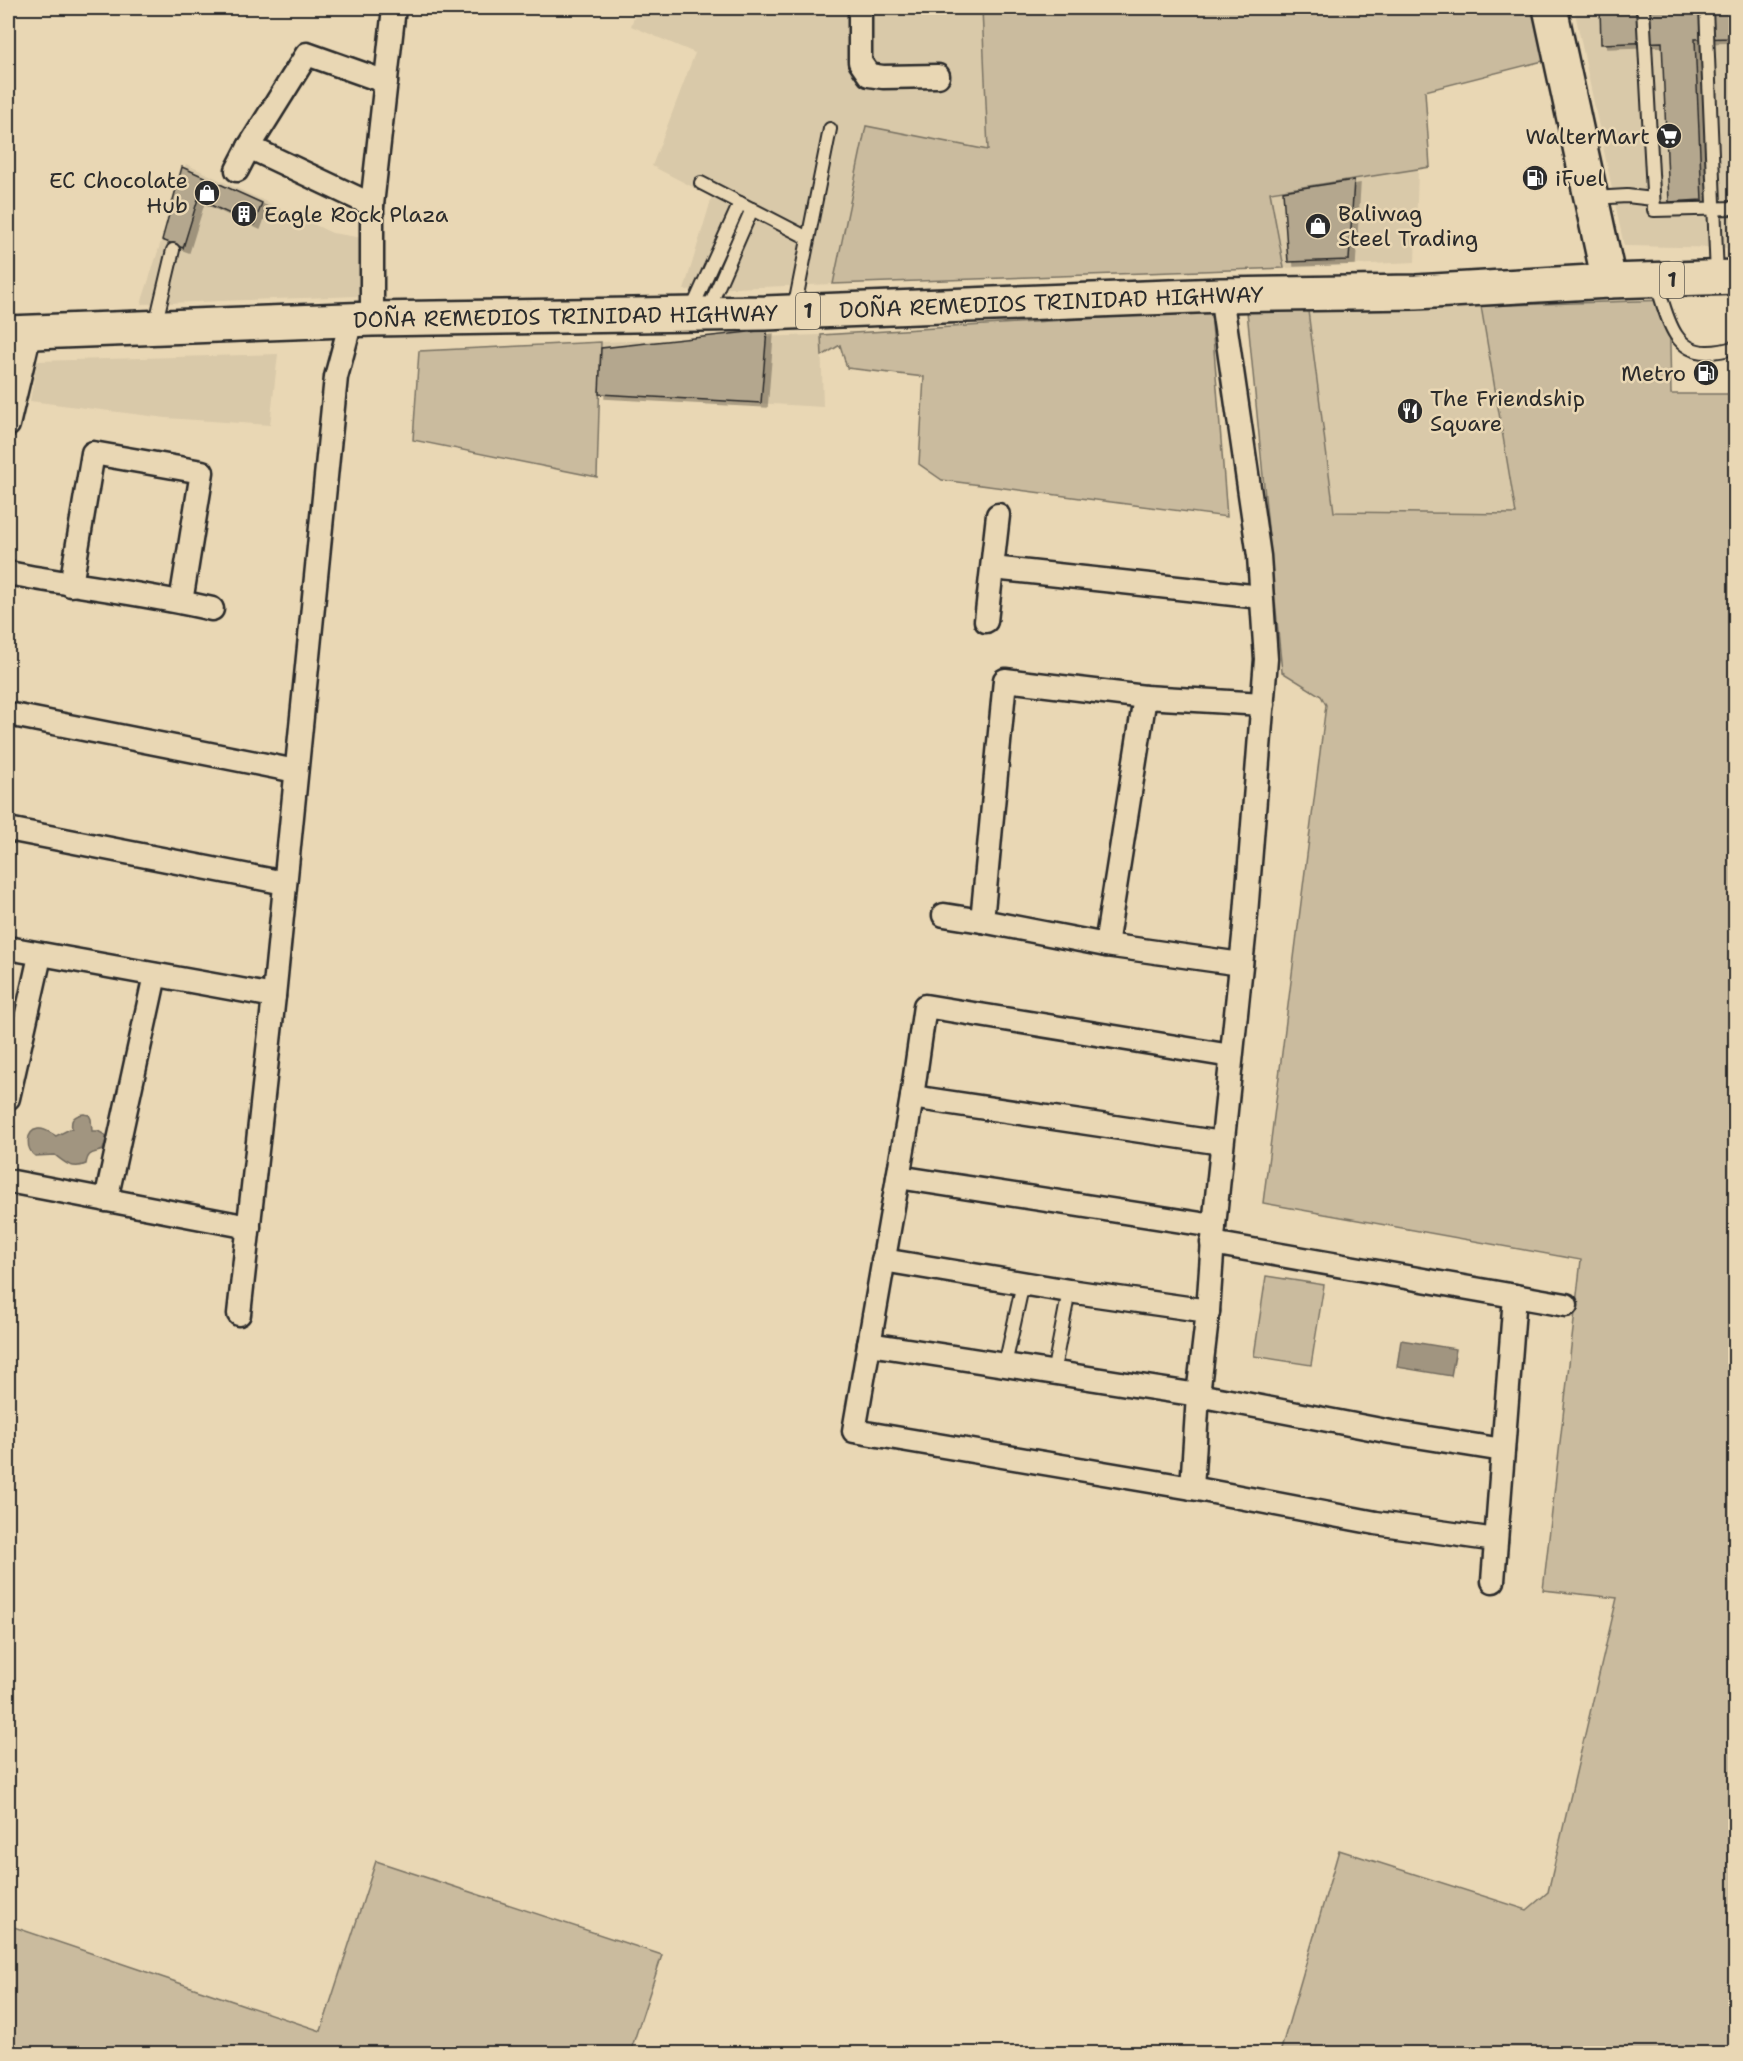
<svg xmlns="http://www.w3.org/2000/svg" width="1743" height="2061" viewBox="0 0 1743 2061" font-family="'Shantell Sans',sans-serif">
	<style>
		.built { fill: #d9c9a9 }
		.green { fill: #cabb9e; stroke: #7a7364; stroke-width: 1.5 }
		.water { fill: #a19580; stroke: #726b5e; stroke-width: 1.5 }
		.building { fill: #b4a78e; stroke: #2b2b2b; stroke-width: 1.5; filter: url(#shadow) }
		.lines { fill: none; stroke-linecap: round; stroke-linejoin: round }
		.lane-casing { stroke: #2b2b2b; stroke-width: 16 }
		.street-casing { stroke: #2b2b2b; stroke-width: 27 }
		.secondary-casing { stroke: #2b2b2b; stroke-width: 38 }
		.highway-casing { stroke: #2b2b2b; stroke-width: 38 }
		.lane { stroke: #e9d7b4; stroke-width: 12 }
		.street { stroke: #e9d7b4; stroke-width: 22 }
		.secondary { stroke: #e9d7b4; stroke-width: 33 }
		.highway { stroke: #e9d7b4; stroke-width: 33 }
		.labels { text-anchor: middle; stroke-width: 5; stroke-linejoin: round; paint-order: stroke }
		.shield { fill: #e9d7b4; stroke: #645f54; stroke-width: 1.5 }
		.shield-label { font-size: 21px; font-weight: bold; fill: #2b2b2b }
		.poi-label { font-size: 22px; fill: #2b2b2b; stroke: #e9d7b4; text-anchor: start }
		.street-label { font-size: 22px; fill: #2b2b2b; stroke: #e9d7b4 }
	</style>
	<defs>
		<filter id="shadow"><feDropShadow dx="6" dy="4" stdDeviation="0" flood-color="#0004"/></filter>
	</defs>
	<rect width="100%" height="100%" fill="#e9d7b4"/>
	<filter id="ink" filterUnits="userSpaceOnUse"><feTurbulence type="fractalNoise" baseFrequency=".0167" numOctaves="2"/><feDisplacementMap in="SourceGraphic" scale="12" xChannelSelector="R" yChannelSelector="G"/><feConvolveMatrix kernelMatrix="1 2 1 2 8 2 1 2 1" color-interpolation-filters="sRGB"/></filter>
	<g filter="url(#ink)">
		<!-- built -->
		<g class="built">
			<path d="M637,8h345l6,142 -122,-24 -33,158 -149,6 28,-93 -60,-31 43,-113 -64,-27z"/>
			<path d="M1574,8h161v240l-111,-2z"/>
			<path d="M186,164l146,69 31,5 -4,58 -218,8z"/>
			<path d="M1418,169l-3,93 -131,6 -14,-76z"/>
			<path d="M1481,306l35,208 -182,-2 -26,-201z"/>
			<path d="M821,335l2,72 -224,-13 2,-52z"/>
			<path d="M278,354l-8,71 -104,-7 -136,-17 7,-40z"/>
		</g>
		<!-- green -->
		<g class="green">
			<path d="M982,8h562l11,50 -130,33 5,76 -160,25 14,76 -451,16 33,-158 122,24z"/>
			<path d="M1669,300l2,94h64v1659h-455l59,-203 188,60 21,-18 69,-294 -74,-8 38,-330 -318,-57 63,-498 -5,-9 -39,-24 -35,-361h61l26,201 182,2 -35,-208z"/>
			<path d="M1211,311l16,206 -285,-37 -23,-16 5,-87 -77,-9 -7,-23 -18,11 -1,-21z"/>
			<path d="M601,342l-4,135 -184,-37 6,-89z"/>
			<path d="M1266,1276l58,9 -13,80 -57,-9z"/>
			<path d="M376,1861l286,94 -32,98h-622v-128l313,106z"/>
		</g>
		<!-- water -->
		<g class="water">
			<path d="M84,1114l5,1 2,4 1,12h6l9,5 -4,14c-10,4 -15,1 -17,14 -13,6 -21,-1 -31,-9l-20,1c-9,-6 -10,-25 3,-27 7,-1 13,4 18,7l16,-8c-2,-9 3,-13 12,-14z"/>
			<path d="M1401,1340l55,9 -5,27 -54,-9z"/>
		</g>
		<!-- building -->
		<g class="building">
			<path d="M1600,8h130l1,30 -36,1 7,161 -33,2 -7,-160 -61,2z"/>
			<path d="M1730,8h6v143l-5,-113z"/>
			<path d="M182,167l80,36 -8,22 -56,-26 -15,49 -21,-8z"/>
			<path d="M1354,180l-5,80 -61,2 -5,-71z"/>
			<path d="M767,330l-6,73 -162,-9 2,-46z"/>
		</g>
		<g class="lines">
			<!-- lane casing -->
			<g class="lane-casing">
				<g id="lane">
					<path d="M1643,8l11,202 82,-2"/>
					<path d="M1706,8l11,268"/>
					<path d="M701,183l107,55"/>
					<path d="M1592,198l35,-2 26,3"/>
					<path d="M1656,282c10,28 15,71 52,70 9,0 19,-2 28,-5"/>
					<path d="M708,310l44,-101"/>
					<path d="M794,310l36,-181"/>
					<path d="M691,311l49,-108"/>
					<path d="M155,326l18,-76"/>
					<path d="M1005,1365l18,-82"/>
					<path d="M1053,1374l16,-83"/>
				</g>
			</g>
			<!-- street casing -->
			<g class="street-casing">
				<g id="street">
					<path d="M860,8v54l9,13 14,2 55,-1"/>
					<path d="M237,170l12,-23"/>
					<path d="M372,205l-123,-58 58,-93 79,28"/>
					<path d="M372,319v-114l22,-197"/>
					<path d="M8,425l22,-93"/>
					<path d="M993,568l268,29"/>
					<path d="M8,573c67,13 137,20 204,36"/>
					<path d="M71,585l22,-132 109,19 -21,130"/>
					<path d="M986,621l12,-106"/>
					<path d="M8,714l288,57"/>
					<path d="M8,829l277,54"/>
					<path d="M944,915l38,6"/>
					<path d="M1106,945l39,-248"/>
					<path d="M8,948l266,48"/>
					<path d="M1241,964l-135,-19 -124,-24 23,-241 140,17 118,7"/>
					<path d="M1231,1056l-306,-50 -13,91 -58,334 338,57 184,35 120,17"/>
					<path d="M912,1097l310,46"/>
					<path d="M8,1098l32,-142"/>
					<path d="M898,1177l316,49"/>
					<path d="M8,1181l241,46"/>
					<path d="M106,1200l49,-225"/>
					<path d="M1212,1243l354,62"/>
					<path d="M883,1260l186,31 139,20"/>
					<path d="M239,1314l35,-318 62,-619 15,-56"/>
					<path d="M869,1344l329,51 193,37 112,18"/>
					<path d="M1192,1488l6,-93 10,-84 6,-85 31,-299 21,-268 -7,-103 -38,-261"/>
					<path d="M1493,1581l22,-285"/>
				</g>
			</g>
			<!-- secondary casing -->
			<g class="secondary-casing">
				<path id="secondary" d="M1550,8l59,273"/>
			</g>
			<!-- highway casing -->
			<g class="highway-casing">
				<g id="highway">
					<path id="s1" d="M8,333l364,-14 393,-6 456,-18 195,-3 193,-11 127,-4"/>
				</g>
			</g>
			<!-- lane -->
			<use href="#lane" class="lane"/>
			<!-- street -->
			<use href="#street" class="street"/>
			<!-- secondary -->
			<use href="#secondary" class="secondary"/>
			<!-- highway -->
			<use href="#highway" class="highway"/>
		</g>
	</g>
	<!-- icons -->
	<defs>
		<g id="supermarket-disc" transform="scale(1.35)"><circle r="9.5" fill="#2b2b2b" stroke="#e9d7b4"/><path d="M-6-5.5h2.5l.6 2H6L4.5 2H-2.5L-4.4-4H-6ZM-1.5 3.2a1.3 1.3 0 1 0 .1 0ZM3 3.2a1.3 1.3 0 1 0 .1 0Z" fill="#fff"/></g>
		<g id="fuel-disc" transform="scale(1.35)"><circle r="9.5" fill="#2b2b2b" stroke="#e9d7b4"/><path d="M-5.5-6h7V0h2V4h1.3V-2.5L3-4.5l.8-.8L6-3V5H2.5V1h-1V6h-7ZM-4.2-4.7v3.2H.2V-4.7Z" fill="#fff"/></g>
		<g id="shop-disc" transform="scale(1.35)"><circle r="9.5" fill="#2b2b2b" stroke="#e9d7b4"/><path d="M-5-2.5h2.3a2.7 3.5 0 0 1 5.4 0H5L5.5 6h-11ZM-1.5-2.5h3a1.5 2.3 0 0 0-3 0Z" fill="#fff"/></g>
		<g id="building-disc" transform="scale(1.35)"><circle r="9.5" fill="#2b2b2b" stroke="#e9d7b4"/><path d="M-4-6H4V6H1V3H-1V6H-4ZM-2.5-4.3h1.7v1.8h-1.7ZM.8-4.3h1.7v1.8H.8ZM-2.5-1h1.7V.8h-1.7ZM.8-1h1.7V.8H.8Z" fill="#fff"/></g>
		<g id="restaurant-disc" transform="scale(1.35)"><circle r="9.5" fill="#2b2b2b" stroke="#e9d7b4"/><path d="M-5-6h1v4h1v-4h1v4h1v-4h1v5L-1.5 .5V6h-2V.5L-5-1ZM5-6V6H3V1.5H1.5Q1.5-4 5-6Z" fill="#fff"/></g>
	</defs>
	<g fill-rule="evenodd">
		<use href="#supermarket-disc" x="1669" y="136"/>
		<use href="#fuel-disc" x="1535" y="178"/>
		<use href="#shop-disc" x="207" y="193"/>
		<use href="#building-disc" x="244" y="214"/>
		<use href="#shop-disc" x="1318" y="226"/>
		<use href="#fuel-disc" x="1706" y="373"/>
		<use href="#restaurant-disc" x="1410" y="411"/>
	</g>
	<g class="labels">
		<!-- shield labels -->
		<g class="shield">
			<rect x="1660" y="262" width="24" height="36" rx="4.5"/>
			<rect x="796" y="293" width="24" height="36" rx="4.5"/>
		</g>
		<g class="shield-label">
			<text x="1672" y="287">1</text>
			<text x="808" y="318">1</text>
		</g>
		<!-- poi labels -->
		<g class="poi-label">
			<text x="1650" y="144" text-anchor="end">WalterMart</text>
			<text x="1555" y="186">iFuel</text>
			<text x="188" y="188" text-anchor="end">EC Chocolate<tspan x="188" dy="25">Hub</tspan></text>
			<text x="1338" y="221">Baliwag<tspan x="1338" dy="25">Steel Trading</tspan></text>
			<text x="264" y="222">Eagle Rock Plaza</text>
			<text x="1686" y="381" text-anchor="end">Metro</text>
			<text x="1430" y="406">The Friendship<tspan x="1430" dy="25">Square</tspan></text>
		</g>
		<!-- street labels -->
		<g class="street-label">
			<text dy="8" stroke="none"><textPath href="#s1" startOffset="1044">DOÑA REMEDIOS TRINIDAD HIGHWAY</textPath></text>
			<text dy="8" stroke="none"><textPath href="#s1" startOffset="558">DOÑA REMEDIOS TRINIDAD HIGHWAY</textPath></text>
		</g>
	</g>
	<!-- margin -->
	<rect width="1743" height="2061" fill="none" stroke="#e9d7b4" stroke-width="30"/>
	<rect x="15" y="15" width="1713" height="2031" fill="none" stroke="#2b2b2b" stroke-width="2" filter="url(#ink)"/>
</svg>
